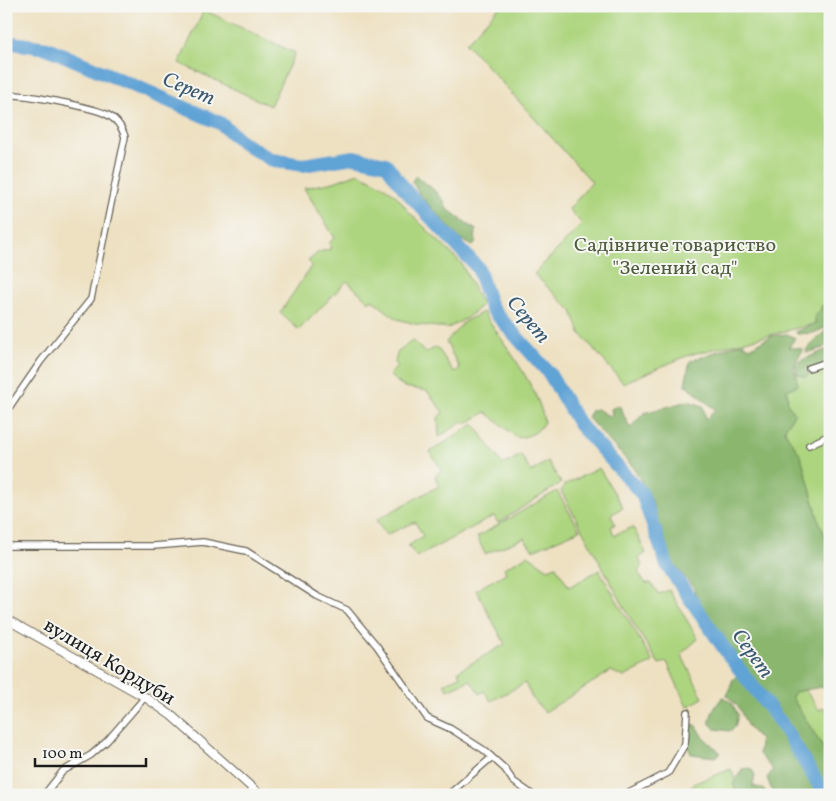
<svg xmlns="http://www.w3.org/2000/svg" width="836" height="801" viewBox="0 0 836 801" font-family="Vollkorn,serif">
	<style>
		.green { fill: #add57f; stroke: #64784e }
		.forest { fill: #8ab66e; stroke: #536945 }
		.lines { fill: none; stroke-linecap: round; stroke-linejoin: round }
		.river { stroke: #60a3d5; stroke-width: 14 }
		.minor-casing { stroke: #666156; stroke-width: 8 }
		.tertiary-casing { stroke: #666156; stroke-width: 10 }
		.minor { stroke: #fff; stroke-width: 5.5 }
		.tertiary { stroke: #fff; stroke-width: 8 }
		.labels { text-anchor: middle; stroke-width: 4; stroke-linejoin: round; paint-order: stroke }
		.park-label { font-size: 20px; fill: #4f5d3f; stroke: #f6f6f2 }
		.street-label { font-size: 20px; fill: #1c1c1c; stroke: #f6f6f2 }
		.water-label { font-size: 21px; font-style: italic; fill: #3b596f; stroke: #f6f6f2 }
	</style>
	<rect width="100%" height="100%" fill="#f6f6f2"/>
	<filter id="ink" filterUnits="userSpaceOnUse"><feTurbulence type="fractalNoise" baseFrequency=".02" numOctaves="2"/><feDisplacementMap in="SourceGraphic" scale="10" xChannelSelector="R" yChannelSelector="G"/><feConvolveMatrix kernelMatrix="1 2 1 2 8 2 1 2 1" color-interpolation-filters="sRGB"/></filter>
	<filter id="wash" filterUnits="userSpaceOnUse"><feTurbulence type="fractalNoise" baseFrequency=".0096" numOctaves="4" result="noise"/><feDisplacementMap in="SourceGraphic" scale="20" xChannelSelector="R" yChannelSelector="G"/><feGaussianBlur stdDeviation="1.12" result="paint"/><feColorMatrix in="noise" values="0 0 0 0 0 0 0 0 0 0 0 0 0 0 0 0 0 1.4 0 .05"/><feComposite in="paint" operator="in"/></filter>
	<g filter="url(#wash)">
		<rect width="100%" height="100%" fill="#eee1c2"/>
		<!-- green -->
		<g class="green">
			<path d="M500,6h330v314l-141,35 -66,28 -43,-50 -8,-22 -38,-37 48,-50 -13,-15 23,-27 -126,-139z"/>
			<path d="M204,10l91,43 -25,53 -91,-43z"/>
			<path d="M358,173c20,10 37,16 49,37l54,53 21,42 -15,13 -19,10 -29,-3 -22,-6 -26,-20 -2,3 -22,-21 -48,49 -19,-17 32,-48 -4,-4 11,-9 12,-3 -2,-6 6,-5 -31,-50 30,-6z"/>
			<path d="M483,312c19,29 57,77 61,110 -7,12 -14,14 -27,16l-31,-26 -20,12 -3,-3 -24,16 -1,-19 5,-6 -16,-21 -23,-4 -15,-12 9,-9 -3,-3 2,-10 16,-13 12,13 12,-6 17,25 6,-3 -14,-27 18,-20z"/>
			<path d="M830,358v191c-14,-34 -67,-140 -41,-170 10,-12 27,-16 41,-21z"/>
			<path d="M474,424l29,41 18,-10 10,17 17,-11 13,22 -63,40 -4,-7 -77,41 -9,-11 15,-10 -8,-14 -29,13 -10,-15 63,-34 -4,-10 7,-6 -12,-18z"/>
			<path d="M599,468l24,39 -12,8 4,9 -4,3 3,8 19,-8 13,26 -7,5 3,8 -4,6 7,11h6l8,11 10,-4 29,49 -17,15 22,44 -16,9 -20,-45 -8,2 -26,-41 -72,-132 5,-7z"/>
			<path d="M557,491l23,39 -47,20 -9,-12 -39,16 -8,-17z"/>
			<path d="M528,555l20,14 8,-3 13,21 30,-17 54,92 -29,15 -13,-6 -66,41 -13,-14 -7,-15 -34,18 -7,-10 -4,3 -10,-14 -22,10 -4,-6 16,-8 -2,-5 47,-27 -29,-54 30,-17 -2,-5z"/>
			<path d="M804,688l15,22 5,-3 6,9v35l-3,2 -38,-48v-5l6,-10z"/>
			<path d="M731,769l10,26h-54l6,-11z"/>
		</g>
		<!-- forest -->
		<g class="forest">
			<path d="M416,176l17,13 11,12 2,7 30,22 -1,14 -2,2 -13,-7 -41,-45 -7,-13z"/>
			<path d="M822,305l8,4v17l-17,7 -16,1 -1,-2 20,-9 -2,-7 6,-5z"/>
			<path d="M830,327v15l-7,6 -17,5 1,-5z"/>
			<path d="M787,334l8,4 -6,9 14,2 -9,18 4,18 -11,5 1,14 7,9 -11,17 17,26 19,68 10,22v162l-4,-19 -5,-2 -26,5 -3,5 38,62v36l-13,-14 -4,-15 -28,-36 -12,-27 -71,-91 -9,-25 -25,-30 -16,-56 -18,-33 -46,-50 3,-8 6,-1 12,7 3,-1 -1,-6 8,-4 11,23 14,-15 44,-12 15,5 3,13 10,-9 -31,-26 5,-23 51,-18 9,5 21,-12z"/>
			<path d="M830,348v17c-9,5 -17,5 -24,12l-9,-3 -1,-9 4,-4z"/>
			<path d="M739,675c11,3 11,9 18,18v7l28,30 38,65h-48l-2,-2 -6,-15 6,-8 -14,-16 1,-14 -12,-13 -9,-19 -12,-13 6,-16z"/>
			<path d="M723,697l9,6 6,12 -3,12 -5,4 -15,-2 -5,-5c-1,-9 7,-21 13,-27z"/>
			<path d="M693,724l4,2 7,12 17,15 -6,4 -24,-3 -3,-7z"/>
			<path d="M749,768l3,1 3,7 -2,10 10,3 6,6h-31l-5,-11 9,-15z"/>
		</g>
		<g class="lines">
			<!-- river -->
			<path class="river" d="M6,42l41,6 173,75 23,20 29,17 31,5 51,-8 32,7 20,27 72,77 13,40 58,65 30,51 63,70 25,71 63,92 51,66 44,72"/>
		</g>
	</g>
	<g filter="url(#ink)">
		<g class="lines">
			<!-- minor casing -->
			<g class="minor-casing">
				<g id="minor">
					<path d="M6,95c16,-2 84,12 100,19 11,5 16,13 19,23l-34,162 -50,62 -35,51"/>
					<path d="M809,368l21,-7"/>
					<path d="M809,445l21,-10"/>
					<path d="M6,546h148l49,-4 43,9 71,45 30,14 30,36 50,72 24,11 33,21 21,19 8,12 20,14"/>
					<path d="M44,795l19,-24 28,-16 16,-14 38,-44"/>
					<path d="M448,795l43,-37"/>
					<path d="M625,795l43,-22 17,-29 2,-32"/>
				</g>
			</g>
			<!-- tertiary casing -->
			<g class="tertiary-casing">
				<path id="tertiary" d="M6,619l139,78 27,19 88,79"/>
			</g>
			<!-- minor -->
			<use href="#minor" class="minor"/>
			<!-- tertiary -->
			<use href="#tertiary" class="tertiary"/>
		</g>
	</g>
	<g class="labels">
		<!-- park labels -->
		<g class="park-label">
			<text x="675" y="251">Садівниче товариство<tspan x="675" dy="23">"Зелений сад"</tspan></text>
		</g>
		<!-- street labels -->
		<g class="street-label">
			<text transform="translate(110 661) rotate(31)" y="7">вулиця Кордуби</text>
		</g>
		<!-- water labels -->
		<g class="water-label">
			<text transform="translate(189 88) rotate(23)" y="7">Серет</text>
			<text transform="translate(529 319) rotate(50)" y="7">Серет</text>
			<text transform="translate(753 653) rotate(54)" y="7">Серет</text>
		</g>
	</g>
	<!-- margin -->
	<rect width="836" height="801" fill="none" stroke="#f6f6f2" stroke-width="25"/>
	<!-- scale -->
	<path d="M35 758v8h111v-8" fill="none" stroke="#1c1c1c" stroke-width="2.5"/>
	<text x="42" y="758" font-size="15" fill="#1c1c1c" stroke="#f6f6f2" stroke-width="4" paint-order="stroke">100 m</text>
</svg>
